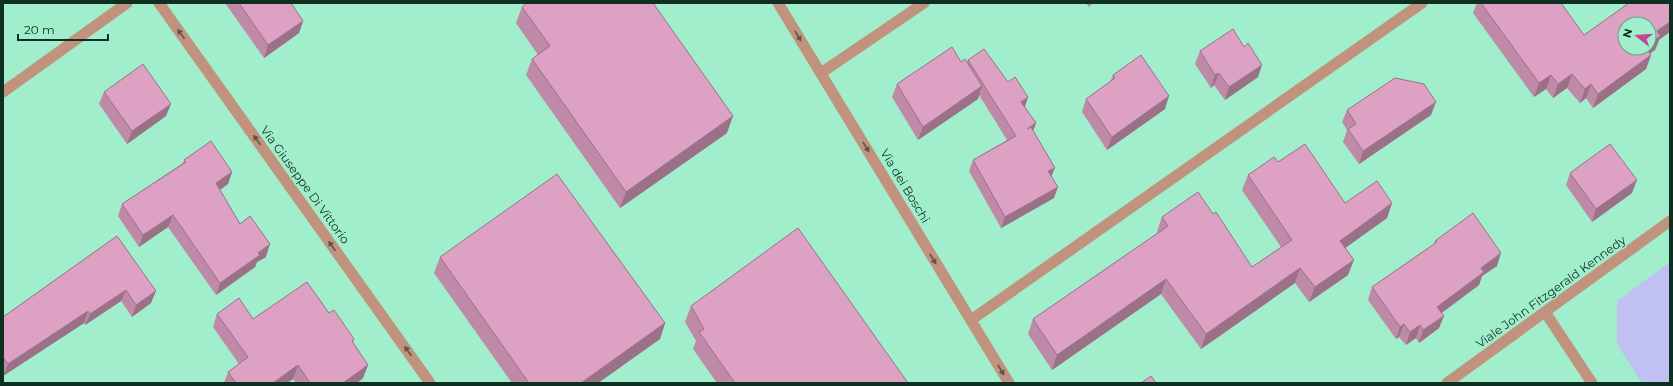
<svg xmlns="http://www.w3.org/2000/svg" width="1673" height="386" viewBox="0 0 1673 386" font-family="Montserrat,sans-serif">
	<style>
		.green { fill: #c0c0f2 }
		.lines { fill: none; stroke-linecap: round; stroke-linejoin: round }
		.minor { stroke: #c1927d; stroke-width: 11 }
		.tertiary { stroke: #c1927d; stroke-width: 11 }
		.wall { fill: #be8aa8 }
		.shaded-wall { fill: #9b7188 }
		.building { fill: #dda1c3; stroke: #9b7188 }
		.oneway { fill: #565746 }
		.labels { text-anchor: middle; stroke-width: 3.5; stroke-linejoin: round; paint-order: stroke }
		.street-label { font-size: 12px; fill: #0e2f22; stroke: #a0eecb }
	</style>
	<rect width="100%" height="100%" fill="#a0eecb"/>
	<!-- green -->
	<path class="green" d="M1670,262v121h-28l-25,-39v-43z"/>
	<g class="lines">
		<!-- minor -->
		<g class="minor">
			<path d="M159,3l271,380"/>
			<path d="M778,3l231,380"/>
			<path d="M821,73l103,-70"/>
			<path d="M1545,312l47,71"/>
			<path d="M971,320l451,-317"/>
			<path d="M1447,383l223,-162"/>
		</g>
		<!-- tertiary -->
		<path class="tertiary" d="M3,92l124,-89"/>
	</g>
	<!-- wall -->
	<g class="wall">
		<path d="M225,3h66l12,18 -4,12 -35,25z"/>
		<path d="M1086,3h7l-4,4z"/>
		<path d="M1477,3h84l23,32 75,5 -4,10 -5,3 1,2 -5,14 -53,39 -7,-10 -6,5 -13,-15 -14,10 -7,-9 -12,8 -61,-84z"/>
		<path d="M522,7l205,126 -107,75 -94,-133 6,-16 6,-4 -22,-32z"/>
		<path d="M1200,51l58,26 -33,23 -11,-15 -3,3 -16,-24z"/>
		<path d="M968,60l40,22 20,15 -3,10 11,16 -3,8 19,45 2,22 -53,30 -32,-57 4,-11 34,-20 -28,-45 -1,4 -60,41 -26,-43 5,-13 64,-22h6z"/>
		<path d="M1113,75l52,34 -58,41 -25,-38 4,-13 24,-17z"/>
		<path d="M104,92l62,24 -39,28 -28,-40z"/>
		<path d="M1347,110l84,5 -72,49 -16,-22 4,-12 -5,-8z"/>
		<path d="M184,160l48,12 -4,12 -8,6 20,34 26,33 -9,5 -2,5 -39,28 -48,-68 -29,20 -21,-31 4,-12 61,-41z"/>
		<path d="M1278,162l67,41h47l-5,15 -42,30 3,27 -39,27 -14,-19 -94,66 -40,-55 -109,76 -24,-36 5,-15 125,-86 -1,-1 5,-15 51,-3 39,53 29,-20 -39,-57 6,-15z"/>
		<path d="M1570,173l62,20 -40,29 -26,-37z"/>
		<path d="M117,236l34,67 -19,14 -11,-16 -36,24 -1,-2 -81,53v-59z"/>
		<path d="M1435,241l62,25 -15,10 -3,9 -37,28 -3,15 -20,15 -3,-5 -10,7 -7,-8 -3,2 -28,-39 4,-13 62,-43z"/>
		<path d="M440,257l225,66 -5,16 -62,44h-86l-78,-110z"/>
		<path d="M691,306l217,77h-191l-24,-34 3,-8 -11,-19z"/>
		<path d="M329,313l25,26 -1,4 15,22 -5,13 -6,5h-61l-3,-4 -6,4h-63l4,-11 11,-8 -26,-37 4,-13 36,5z"/>
	</g>
	<!-- shaded-wall -->
	<g class="shaded-wall">
		<path d="M303,21l-4,12 -35,25 4,-13z"/>
		<path d="M1670,22v10l-11,8 -4,10 -15,11 5,-13h4v-4l8,-13z"/>
		<path d="M1651,55l-5,14 -53,39 5,-14z"/>
		<path d="M1262,65l-4,12 -33,23 4,-13z"/>
		<path d="M1219,73l-5,12 -3,3 4,-13z"/>
		<path d="M1572,74l-5,14 -14,10 5,-14z"/>
		<path d="M1551,75l-5,14 -12,8 5,-14z"/>
		<path d="M1591,84l-5,14 -6,5 5,-14z"/>
		<path d="M982,86l-4,13 -60,41 5,-13z"/>
		<path d="M1169,96l-4,13 -58,41 5,-13z"/>
		<path d="M1028,97l-4,11 -3,-6z"/>
		<path d="M1436,102l-5,13 -72,49 4,-13z"/>
		<path d="M171,104l-5,12 -39,28 5,-13z"/>
		<path d="M733,116l-6,17 -107,75 6,-16z"/>
		<path d="M1036,123l-4,11 -5,-5z"/>
		<path d="M1055,168l-5,11 -2,-8z"/>
		<path d="M232,172l-4,12 -16,11 4,-12z"/>
		<path d="M1637,180l-5,13 -40,29 4,-13z"/>
		<path d="M1058,187l-4,11 -53,30 4,-11z"/>
		<path d="M1392,203l-5,15 -53,38 6,-15z"/>
		<path d="M173,215l-5,12 -29,20 4,-12z"/>
		<path d="M270,244l-4,13 -9,5 -2,5 -39,28 4,-12 38,-30z"/>
		<path d="M1501,253l-4,13 -15,10 -3,9 -46,34 4,-12 44,-39z"/>
		<path d="M1354,260l-6,15 -39,27 6,-15z"/>
		<path d="M1300,268l-5,15 -94,66 5,-15z"/>
		<path d="M1166,279l-5,15 -109,76 5,-15z"/>
		<path d="M126,290l-5,11 -36,24 5,-11z"/>
		<path d="M156,291l-5,12 -19,14 4,-12z"/>
		<path d="M88,311l-4,12 -81,53 5,-12z"/>
		<path d="M1444,316l-5,12 -20,15 4,-13z"/>
		<path d="M665,323l-5,16 -62,44h-17z"/>
		<path d="M1404,324l-5,13 -3,2 4,-12z"/>
		<path d="M1420,325l-4,13 -10,7 4,-13z"/>
		<path d="M298,365l-5,14 -6,4h-14z"/>
		<path d="M368,365l-5,13 -6,5h-14z"/>
	</g>
	<!-- building -->
	<g class="building">
		<path d="M239,3h52l12,18 -35,24z"/>
		<path d="M527,3h126l80,113 -107,76 -94,-133 18,-13 -28,-39z"/>
		<path d="M1481,3h80l23,32 45,-32h41v5h-1l1,2v12l-13,9 3,5 -11,8v-20h-24v24h21l5,7 -53,39 -7,-10 -6,5 -13,-15 -14,10 -7,-9 -12,8z"/>
		<path d="M1233,29l11,18 4,-4 14,22 -33,22 -10,-14 -4,2 -15,-24z"/>
		<path d="M952,47l9,15 4,-3 17,27 -59,41 -26,-43z"/>
		<path d="M984,49l24,33 7,-5 13,20 -7,5 15,21 -9,6 4,-2 24,41 -7,3 10,16 -53,30 -32,-57 43,-24 -48,-76z"/>
		<path d="M1141,55l28,41 -57,41 -26,-38 29,-21 -2,-3z"/>
		<path d="M143,64l28,40 -39,27 -28,-39z"/>
		<path d="M1395,78l29,6 12,18 -73,49 -15,-22 8,-5 -9,-14z"/>
		<path d="M211,141l21,31 -16,11 24,41 10,-8 20,28 -12,9 2,2 -40,28 -47,-68 -30,20 -21,-31 64,-42 -2,-2z"/>
		<path d="M1305,144l40,59 32,-22 15,22 -52,38 14,19 -39,27 -15,-19 -94,66 -40,-55 -109,76 -24,-36 135,-93 -6,-9 36,-25 15,22 3,-2 36,55 40,-27 -44,-65 26,-18 4,5z"/>
		<path d="M1610,144l27,36 -41,29 -26,-36z"/>
		<path d="M557,174l108,149 -84,60h-52l-89,-126z"/>
		<path d="M1473,213l28,40 -20,15 3,4 -47,35 7,9 -21,14 -3,-5 -10,7 -6,-8 -4,3 -28,-40 65,-45 -2,-1z"/>
		<path d="M798,228l110,155h-173l-36,-51 5,-3 -13,-23z"/>
		<path d="M117,236l39,55 -20,14 -10,-15 -36,24 -2,-3 -80,53 -5,-7v-40z"/>
		<path d="M307,282l22,31 5,-3 20,29 -2,2 16,24 -25,18h-33l-12,-18 -25,18h-37l-8,-11 20,-15 -31,-43 22,-16 14,21z"/>
		<path d="M1151,376l5,7h-15z"/>
	</g>
	<!-- one-way arrows -->
	<defs><path id="oneway-solid" d="M-6-.8H1V-3.2L6.5 0L1 3.2V.8H-6Z"/></defs>
	<g class="oneway">
		<use href="#oneway-solid" transform="translate(181 34) rotate(-126)"/>
		<use href="#oneway-solid" transform="translate(798 36) rotate(59)"/>
		<use href="#oneway-solid" transform="translate(257 140) rotate(-126)"/>
		<use href="#oneway-solid" transform="translate(866 147) rotate(59)"/>
		<use href="#oneway-solid" transform="translate(332 246) rotate(-126)"/>
		<use href="#oneway-solid" transform="translate(933 259) rotate(59)"/>
		<use href="#oneway-solid" transform="translate(408 351) rotate(-126)"/>
		<use href="#oneway-solid" transform="translate(1001 370) rotate(59)"/>
	</g>
	<g class="labels">
		<!-- street labels -->
		<g class="street-label">
			<text transform="translate(305 185) rotate(54)" y="4">Via Giuseppe Di Vittorio</text>
			<text transform="translate(905 186) rotate(59)" y="4">Via dei Boschi</text>
			<text transform="translate(1551 292) rotate(-36)" y="4">Viale John Fitzgerald Kennedy</text>
		</g>
	</g>
	<!-- border -->
	<rect width="1673" height="386" fill="none" stroke="#0e2f22" stroke-width="8"/>
	<!-- north arrow -->
	<g transform="translate(1637 36) rotate(287)"><circle r="19" fill="#a0eecb" stroke="#66a287"/>
	<path d="M0-3L7 15L0 10L-7 15Z" fill="#c24695"/>
	<text y="-6" font-size="11" font-weight="bold" text-anchor="middle" fill="#0e2f22">N</text>
	</g>
	<!-- scale -->
	<path d="M18 34v6h90v-6" fill="none" stroke="#0e2f22" stroke-width="2"/>
	<text x="24" y="34" font-size="12" fill="#0e2f22" stroke="#a0eecb" stroke-width="3" paint-order="stroke">20 m</text>
</svg>
